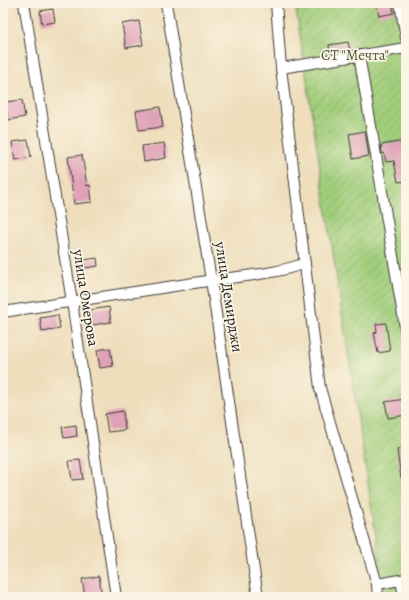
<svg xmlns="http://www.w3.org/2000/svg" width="409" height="600" viewBox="0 0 409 600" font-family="Alegreya,serif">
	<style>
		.garden { fill: url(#garden-furrows); stroke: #5e754c }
		.building { fill: #dfa1b8 }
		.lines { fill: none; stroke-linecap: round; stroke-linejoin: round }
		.minor-casing { stroke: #3c3934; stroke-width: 12 }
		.minor { stroke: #fff; stroke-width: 10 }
		.labels { text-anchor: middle; stroke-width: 3.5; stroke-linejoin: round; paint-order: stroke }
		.park-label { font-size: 15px; fill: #4b5a3e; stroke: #fcf5e5 }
		.street-label { font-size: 15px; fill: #1c1c1c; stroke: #fcf5e5 }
	</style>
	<defs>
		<pattern id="garden-furrows" width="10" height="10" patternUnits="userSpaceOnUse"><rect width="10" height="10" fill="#a1ce7c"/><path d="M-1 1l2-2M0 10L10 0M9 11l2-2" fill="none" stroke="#8ab06b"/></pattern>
	</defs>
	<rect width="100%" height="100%" fill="#fcf5e5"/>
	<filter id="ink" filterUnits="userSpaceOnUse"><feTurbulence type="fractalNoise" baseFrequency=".025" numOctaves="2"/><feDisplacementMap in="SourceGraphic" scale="8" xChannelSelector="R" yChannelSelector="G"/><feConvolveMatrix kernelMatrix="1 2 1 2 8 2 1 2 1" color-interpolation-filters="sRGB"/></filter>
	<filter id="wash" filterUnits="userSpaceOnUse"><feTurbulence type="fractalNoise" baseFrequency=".012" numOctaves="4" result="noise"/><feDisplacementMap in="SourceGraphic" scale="16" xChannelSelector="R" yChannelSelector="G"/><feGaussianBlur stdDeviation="0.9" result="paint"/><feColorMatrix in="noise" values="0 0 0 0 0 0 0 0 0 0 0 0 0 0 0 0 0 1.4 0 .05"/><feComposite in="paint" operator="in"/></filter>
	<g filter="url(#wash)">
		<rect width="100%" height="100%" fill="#eedebc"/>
		<!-- garden -->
		<path class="garden" d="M295,3h111v594h-21z"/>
		<g id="blocks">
			<!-- building -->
			<g class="building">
				<path d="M376,3h16l2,10 -15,3z"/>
				<path d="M53,9l2,13 -13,2 -2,-13z"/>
				<path d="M139,21l4,24 -17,3 -4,-24z"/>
				<path d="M348,42l2,8 -20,4 -1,-9z"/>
				<path d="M22,100l3,17 -17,3 -3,-18z"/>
				<path d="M160,107l3,20 -24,3 -3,-19z"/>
				<path d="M365,131l4,25 -16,3 -4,-25z"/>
				<path d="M28,140l3,17 -16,3 -3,-18z"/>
				<path d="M404,141l2,9v31l-8,1 -4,-21 -8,1 -2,-9 -2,1 -1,-9z"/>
				<path d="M164,143l2,15 -22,4 -2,-16z"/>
				<path d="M82,155l5,31 3,-1 2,17 -18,2 -6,-47z"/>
				<path d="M97,258l1,8 -13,2 -1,-8z"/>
				<path d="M109,307l2,15 -18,3 -3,-15z"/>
				<path d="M58,315l2,14 -18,3 -2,-14z"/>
				<path d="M386,323l4,28 -12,2 -4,-20 3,-1 -1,-8z"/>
				<path d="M110,348l3,18 -13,2 -3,-18z"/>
				<path d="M406,399v16l-18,3 -3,-16z"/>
				<path d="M123,411l2,19 -17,2 -3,-18z"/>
				<path d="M76,425l1,11 -13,2 -2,-11z"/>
				<path d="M406,448v30h-5l-4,-28z"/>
				<path d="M80,460l3,19 -11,1 -3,-19z"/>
				<path d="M99,576l3,20 -17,1 -3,-18z"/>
			</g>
		</g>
	</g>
	<g filter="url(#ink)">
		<use href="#blocks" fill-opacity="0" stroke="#3c3934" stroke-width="1"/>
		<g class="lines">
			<!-- minor casing -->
			<g class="minor-casing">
				<g id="minor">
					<path d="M24,3l48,299 44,295"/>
					<path d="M166,3l45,277 47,317"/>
					<path d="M276,3l5,65 39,320 57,196 1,13"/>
					<path d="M400,3l6,35"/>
					<path d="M359,55l47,278"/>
					<path d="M281,68l125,-20"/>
					<path d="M3,312c68,-10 136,-21 204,-31 32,-5 67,-6 98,-18"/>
					<path d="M401,580l3,17"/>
					<path d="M377,584l29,-5"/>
				</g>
			</g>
			<!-- minor -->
			<use href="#minor" class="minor"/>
		</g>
	</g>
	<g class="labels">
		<!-- park labels -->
		<g class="park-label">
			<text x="355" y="60">СТ "Мечта"</text>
		</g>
		<!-- street labels -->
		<g class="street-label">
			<text transform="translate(229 297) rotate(81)" y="5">улица Демирджи</text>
			<text transform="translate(86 298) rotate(81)" y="5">улица Омерова</text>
		</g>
	</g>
	<!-- margin -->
	<rect width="409" height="600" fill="none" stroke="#fcf5e5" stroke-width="16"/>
</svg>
